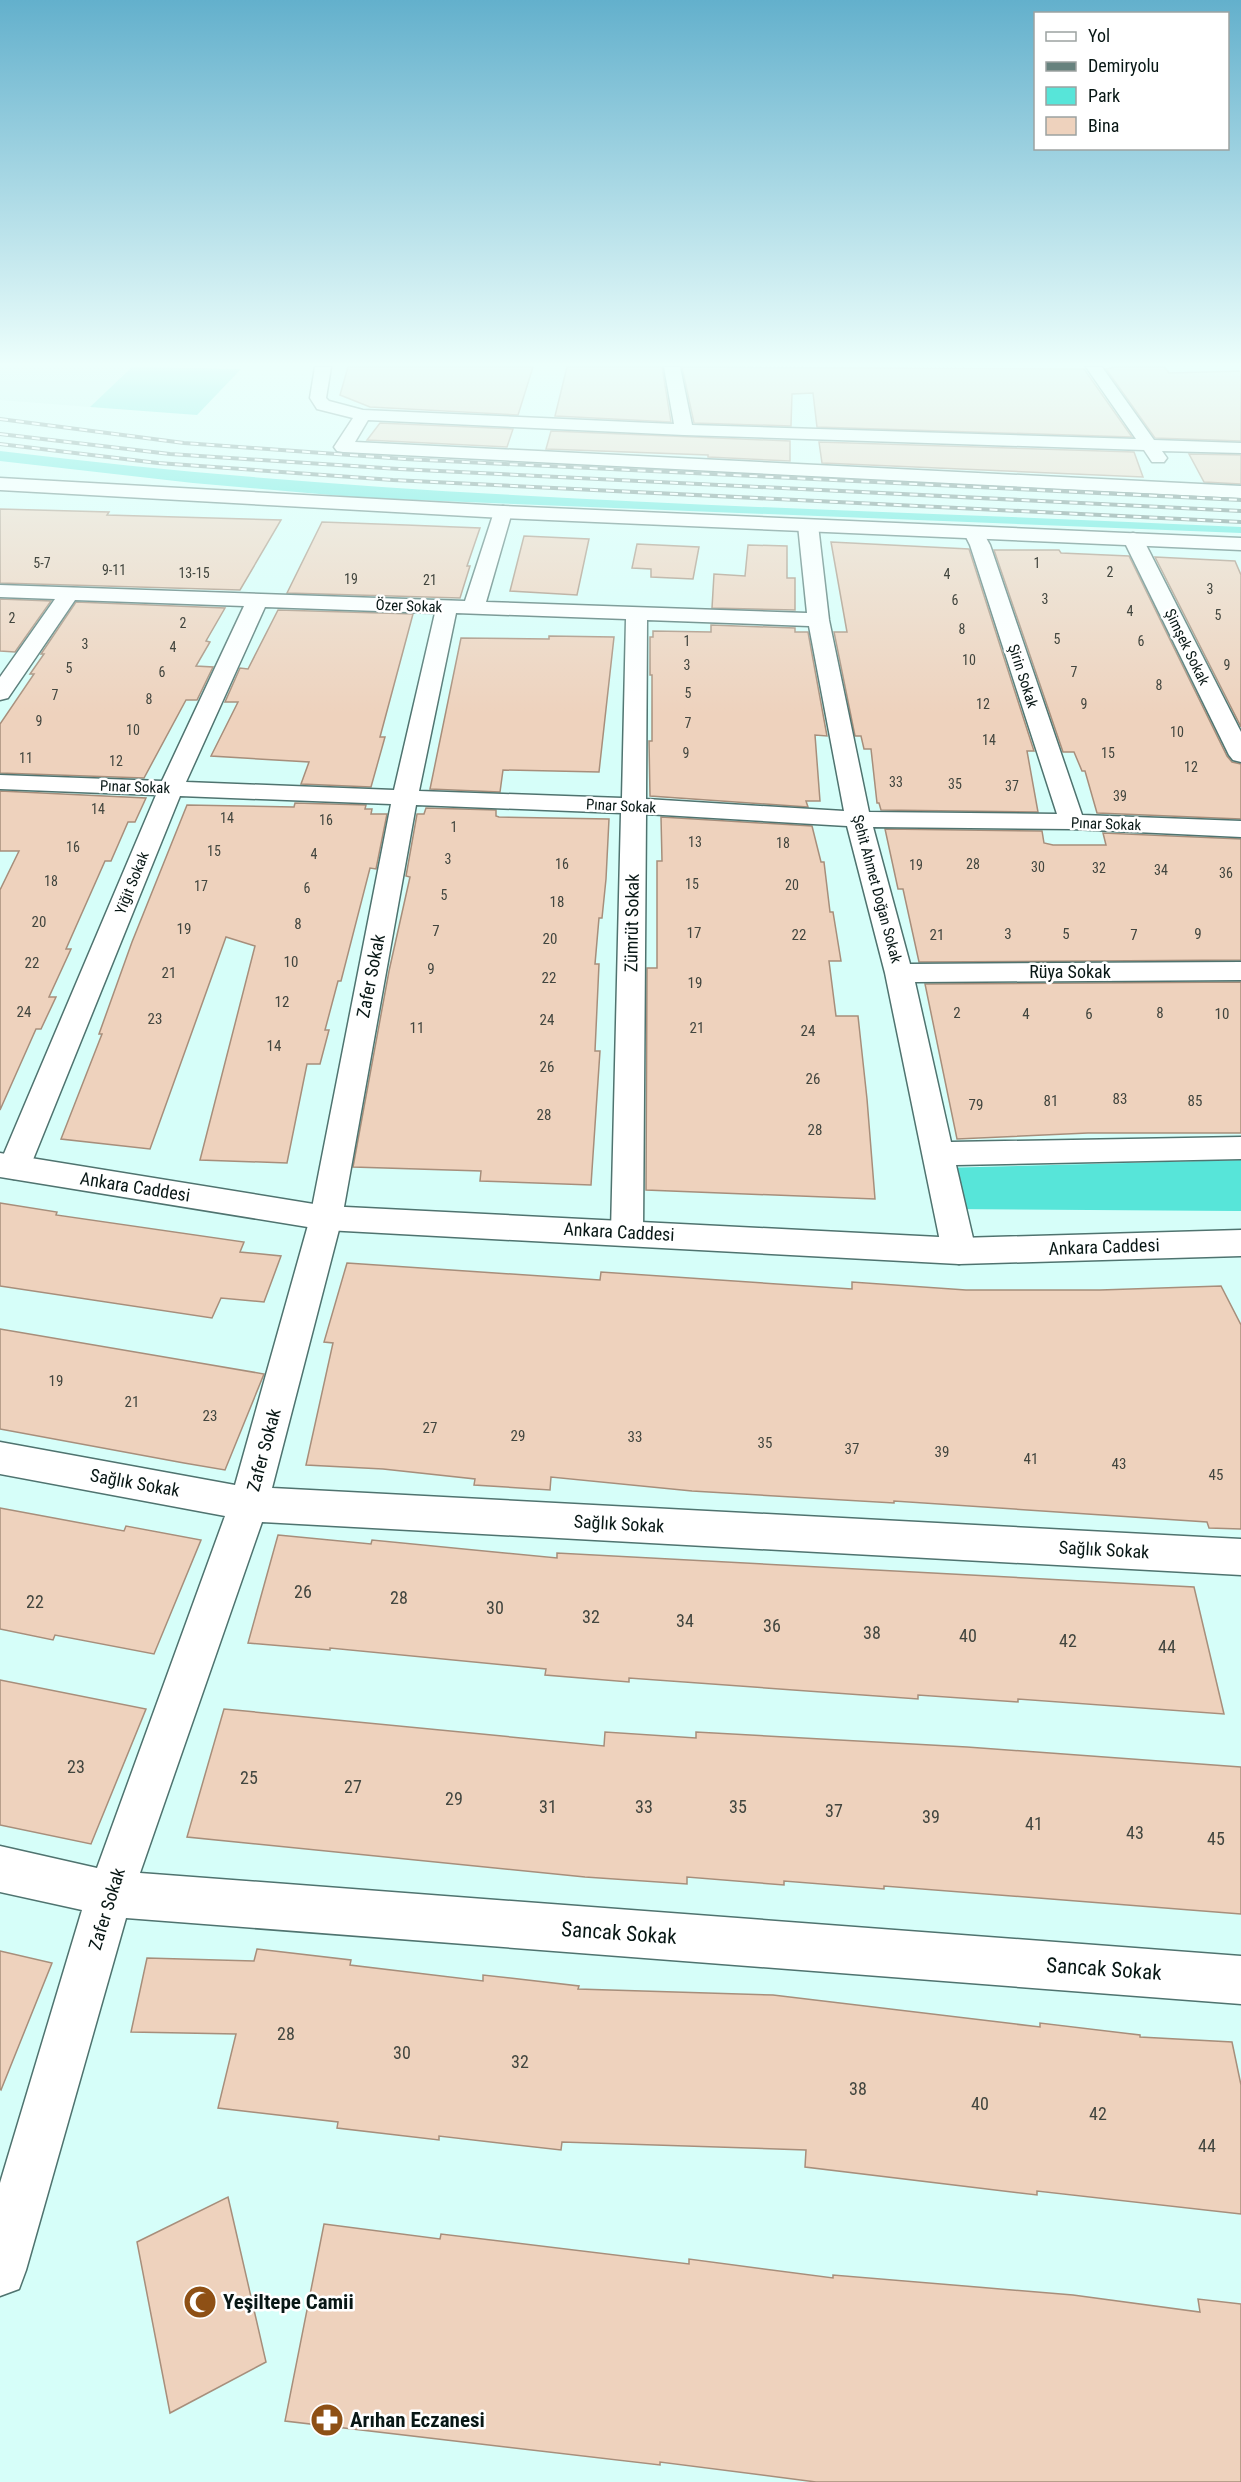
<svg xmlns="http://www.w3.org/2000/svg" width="1241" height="2482" viewBox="0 0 1241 2482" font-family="'Roboto Condensed',sans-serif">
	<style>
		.built { fill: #c2f4ee }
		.green { fill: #57e5d9 }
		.building { fill: #eed2bd; stroke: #a78e7b; stroke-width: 1.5 }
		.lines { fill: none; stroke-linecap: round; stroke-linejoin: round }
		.minor-casing { stroke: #4f736f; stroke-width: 3 }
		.major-casing { stroke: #4f736f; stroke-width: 3 }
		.minor { fill: #fff; fill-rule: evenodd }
		.major { fill: #fff; fill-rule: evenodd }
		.rail-casing { stroke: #67827e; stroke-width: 4 }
		.rail { stroke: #fff; stroke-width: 2; stroke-dasharray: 8; stroke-linecap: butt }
		.labels { text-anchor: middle; stroke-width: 5; stroke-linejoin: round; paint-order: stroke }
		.far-number-label { font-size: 14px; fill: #42463f }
		.far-street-label { font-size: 15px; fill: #081715; stroke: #fff }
		.number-label { font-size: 15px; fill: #42463f }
		.street-label { font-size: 18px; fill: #081715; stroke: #fff }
		.near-number-label { font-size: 18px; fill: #42463f }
		.near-street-label { font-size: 21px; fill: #081715; stroke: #fff }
		.near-poi-label { font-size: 21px; font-weight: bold; fill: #081715; stroke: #fff; text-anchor: start }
	</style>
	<rect width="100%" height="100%" fill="#d6fef9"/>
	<!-- built -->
	<path class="built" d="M0,367h132l-42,40 -90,-7z"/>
	<!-- green -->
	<g class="green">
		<path d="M132,367l109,2 -44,46 -107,-8z"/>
		<path d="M0,451c411,51 827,56 1241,76v6l-876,-35 -172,-15 -193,-22z"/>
		<path d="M1241,1160v51h-3l-290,-2 -8,-41z"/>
	</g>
	<!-- building -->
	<g class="building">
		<path d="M348,367h185l-15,48 -148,-8 -30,-12z"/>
		<path d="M567,367h95l9,55 -116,-6z"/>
		<path d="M682,367l402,2 48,68 -315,-10 -4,-34 -21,1 -1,32 -97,-3z"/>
		<path d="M1116,367h48l5,6 72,-2v70l-86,-3 -49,-69z"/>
		<path d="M380,423l133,6 -6,18 -140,-7z"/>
		<path d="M551,431l239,10v20l-82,-4v-2l-162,-6z"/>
		<path d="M819,442l315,10 9,25 -321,-14z"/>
		<path d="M1189,454l52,1v29l-37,-2z"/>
		<path d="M0,509l109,3 -2,3 174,5 -41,70 -240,-7z"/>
		<path d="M322,522l84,3 74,3 -13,38h3l-10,32 -173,-5z"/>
		<path d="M524,536l65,3 -12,56 -67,-4z"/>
		<path d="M831,542l138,7 65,202h-7l11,61 -157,-2 -2,-7h-2l-6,-54h-7l-3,-13h-6l-21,-104h13z"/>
		<path d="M637,544l62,3 -6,32 -42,-2v-8l-19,-1z"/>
		<path d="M748,545l39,1v32h8v32l-83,-2 2,-34 31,2z"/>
		<path d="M994,550h65l2,3 68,3 98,200 5,6 9,2v55l-144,-6 -12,-42h-3l-8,-19h-11z"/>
		<path d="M1155,557l80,4 6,14v152z"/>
		<path d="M0,599l51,2 -36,51 -15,-1z"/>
		<path d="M76,602l149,6 -19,33 4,1 -14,24 17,1 -16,33h-11l-42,78 -144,-5v-49l34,-50h-4l14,-20h-3z"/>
		<path d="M278,610l135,4 -33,123h5l-14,50 -70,-3 8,-22 -98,-6 27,-54h-13l15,-34 8,1z"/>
		<path d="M711,625l84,3v4h13l19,104 -12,-1 5,66h-14l2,6 -158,-11 -1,-55h3v-66h-2v-38h3v-6l58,1z"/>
		<path d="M549,636l65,1 -15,135 -96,-2 -3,22 -70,-3 31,-151 88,1z"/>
		<path d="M0,791l146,7 -11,24h-7l-17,39h-6l-39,88h5l-22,48h7l-15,32h-5l-36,81v-220l19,-39h-19z"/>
		<path d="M295,803l71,2 -1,4h7l-1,5h16l-11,55 -6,-1 -29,113h-3l-13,49h4l-9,34h-13l-20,99 -87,-3 55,-214 -29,-9 -76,212 -89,-10 41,-105h-3l33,-92 55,-137 107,2z"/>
		<path d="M426,808l70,2v6l3,1 110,2 -3,60 -4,39h-3l-4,46h4l-4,87h5l-9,134 -111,-4 1,-10 -128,-4 36,-196 21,-94 -4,-1 11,-62h7z"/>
		<path d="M661,817l151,9 9,36h3l6,50h3l8,49h-12l7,55h22l9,83 8,100 -229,-9 1,-222h10v-107h5z"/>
		<path d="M885,829l157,2 2,12 9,2h53l-3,-12 138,6v121l-322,2 -16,-73h-5z"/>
		<path d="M1241,982v151h-153l-131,6 -32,-155z"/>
		<path d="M0,1203l57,9 -1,3 188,27 -4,10 41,4 -17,46 -43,-4 -9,20 -212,-32z"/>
		<path d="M347,1263l253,17 1,-8 251,17v-7l114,8h134l121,-4 20,39v204l-32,-1 -2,-6 -313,-21v2l-202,-12 -141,-14 -1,13 -76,-5 1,-6 -92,-10 -77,-4 27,-122 -9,-1z"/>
		<path d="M0,1329l188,32 76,13 -39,96 -41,-7 -184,-34z"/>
		<path d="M0,1508l124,23 2,-5 75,14 -47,114 -99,-19 -2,5 -53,-11z"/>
		<path d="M278,1535l93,9 1,-4 185,18v-5l637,34 30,127 -206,-15v3l-100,-7v4l-289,-21v4l-84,-7 1,-6 -216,-21v2l-82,-7z"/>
		<path d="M0,1680l146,29 -55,135 -91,-19z"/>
		<path d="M224,1709l380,37 1,-14 91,6v-6l271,15 274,20v147l-357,-28v3l-100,-8v4l-97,-8v7l-102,-7 -398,-40z"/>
		<path d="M257,1949l94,11 -1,5 133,16v-6l96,11 -1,3 195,6 267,32v-4l100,12v2l92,5 9,43v129l-204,-23v4l-232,-28 1,-17 -244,-8 -1,8 -122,-14v4l-102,-12 1,-6 -120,-14 18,-74 -105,-2 16,-74 107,3z"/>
		<path d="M0,1951l52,12 -51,127 -1,-1z"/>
		<path d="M228,2197l38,165 -96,51 -33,-171z"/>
		<path d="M324,2224l116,15 1,-5 248,30v-5l144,19v-3l240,20 127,17 -2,-13 43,5v178h-425l-156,-20v3l-375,-44z"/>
	</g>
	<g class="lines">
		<!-- minor casing -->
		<g class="minor-casing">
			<g id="minor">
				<path d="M315,367h16l-5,31 3,3 34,9 311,14 -10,-57h16l12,58 444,14 -50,-72h16l52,73 87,3v10l-79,-2 5,7 -3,4h-12l-8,-12 -460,-15 -316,-15 -13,22 886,44v12l-898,-46 -6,-1 -3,-4 19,-29 -36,-9 -7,-11z"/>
				<path d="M503,506l7,2 2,4 -26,90 321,11 -9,-88 3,-4h14l3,4 11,95 40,192 188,2 -87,-269 -7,-14 3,-4h14l10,18 92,270 159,6v16l-169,-8 -199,-2 37,137 331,-2v18l-326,2 36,160 290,-5v22l-285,6 20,86 -5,9 -12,4 -12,-4 -5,-9 -57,-278 -38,-147 -201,-12 -3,418 -4,9 -12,4 -12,-4 -4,-9 10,-419 -205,-8 -74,413 -70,270 969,51v36l-979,-53 -122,351 1101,83v48l-1115,-86 -100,352 -7,19 -19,7v-113l82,-273 -82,-18v-46l97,22 128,-352 -225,-42v-32l235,43 75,-267 81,-414 -211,-8 -150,371 -5,8 -11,4 -11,-4 -3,-12 156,-368 -156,-6v-14l162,6 82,-175 -169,-6 -67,98 -8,2v-23l55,-78 -55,-2v-12l465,16 29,-89 2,-4zM265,607l170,6 -41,177 -208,-8zM456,613l170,6 -4,179 -203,-7zM647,620l162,6 35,185 -198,-12z"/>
				<path d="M1133,533l7,2 3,4 98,193v30l-8,-2 -4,-5 -106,-216 3,-4z"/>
			</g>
		</g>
		<!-- major casing -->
		<g class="major-casing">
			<g id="major">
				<path d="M0,478l503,28 738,32v12l-738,-32 -503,-28z"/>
				<path d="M0,1153l326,53 633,32 282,-8v26l-282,8 -633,-34 -326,-53z"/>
			</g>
		</g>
		<!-- minor -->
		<use href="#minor" class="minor"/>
		<!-- major -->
		<use href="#major" class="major"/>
		<!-- rail casing -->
		<g class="rail-casing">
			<g id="rail">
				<path d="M0,419l184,24 221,16 836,41"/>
				<path d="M0,434l170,20 229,15 842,42"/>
				<path d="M0,444l158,19 235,17 848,42"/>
			</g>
		</g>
		<!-- rail -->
		<use href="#rail" class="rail"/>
	</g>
	<!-- sky -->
	<linearGradient id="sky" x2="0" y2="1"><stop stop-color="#63b0cc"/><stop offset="0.51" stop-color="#edfffc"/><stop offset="1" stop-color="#edfffc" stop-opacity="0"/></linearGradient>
	<rect width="1241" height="715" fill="url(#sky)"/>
	<!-- icons -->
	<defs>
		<g id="mosque-disc" transform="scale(1.725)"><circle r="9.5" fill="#8e5015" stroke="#fff"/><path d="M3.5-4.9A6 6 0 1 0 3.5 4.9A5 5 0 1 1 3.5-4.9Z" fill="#fff"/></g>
		<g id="pharmacy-disc" transform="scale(1.725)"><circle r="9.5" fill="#8e5015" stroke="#fff"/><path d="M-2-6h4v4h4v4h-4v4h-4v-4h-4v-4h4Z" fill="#fff"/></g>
	</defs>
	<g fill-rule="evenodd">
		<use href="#mosque-disc" x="200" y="2302"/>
		<use href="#pharmacy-disc" x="327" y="2420"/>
	</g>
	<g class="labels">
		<!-- far-number labels -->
		<g class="far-number-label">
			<text x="42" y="568">5-7</text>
			<text x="1037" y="568">1</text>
			<text x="114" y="575">9-11</text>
			<text x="1110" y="577">2</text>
			<text x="194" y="578">13-15</text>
			<text x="947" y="579">4</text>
			<text x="351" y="584">19</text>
			<text x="430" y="585">21</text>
			<text x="1210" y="594">3</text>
			<text x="1045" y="604">3</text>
			<text x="955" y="605">6</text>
			<text x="1130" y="616">4</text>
			<text x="1218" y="620">5</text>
			<text x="12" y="623">2</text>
			<text x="183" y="628">2</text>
			<text x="962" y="634">8</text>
			<text x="1057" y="644">5</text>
			<text x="687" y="646">1</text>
			<text x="1141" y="646">6</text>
			<text x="85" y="649">3</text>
			<text x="173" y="652">4</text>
			<text x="969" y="665">10</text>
			<text x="687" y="670">3</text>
			<text x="1227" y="670">9</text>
			<text x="69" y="673">5</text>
			<text x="162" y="677">6</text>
			<text x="1074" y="677">7</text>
			<text x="1159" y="690">8</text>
			<text x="688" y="698">5</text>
			<text x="55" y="700">7</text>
			<text x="149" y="704">8</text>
			<text x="983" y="709">12</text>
			<text x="1084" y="709">9</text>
			<text x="39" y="726">9</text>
			<text x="688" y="728">7</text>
			<text x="133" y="735">10</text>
			<text x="1177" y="737">10</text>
			<text x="989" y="745">14</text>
			<text x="686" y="758">9</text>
			<text x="1108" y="758">15</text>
			<text x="26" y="763">11</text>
			<text x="116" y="766">12</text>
			<text x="1191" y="772">12</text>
			<text x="896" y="787">33</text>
			<text x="955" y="789">35</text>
			<text x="1012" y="791">37</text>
			<text x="1120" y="801">39</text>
			<text x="98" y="814">14</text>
			<text x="227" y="823">14</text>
			<text x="326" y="825">16</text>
			<text x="454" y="832">1</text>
			<text x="695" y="847">13</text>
			<text x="783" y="848">18</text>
			<text x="73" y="852">16</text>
			<text x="214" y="856">15</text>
			<text x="314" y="859">4</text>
			<text x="448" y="864">3</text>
			<text x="562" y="869">16</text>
			<text x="973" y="869">28</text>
			<text x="916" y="870">19</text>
			<text x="1038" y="872">30</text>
			<text x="1099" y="873">32</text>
			<text x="1161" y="875">34</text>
			<text x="1226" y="878">36</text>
			<text x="51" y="886">18</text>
			<text x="692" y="889">15</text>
			<text x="792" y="890">20</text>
			<text x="201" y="891">17</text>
			<text x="307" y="893">6</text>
			<text x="444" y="900">5</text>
		</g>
		<!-- far-street labels -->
		<g class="far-street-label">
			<text transform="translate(409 606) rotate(2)" y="5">Özer Sokak</text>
			<text transform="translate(1187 647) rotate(64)" y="5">Şimşek Sokak</text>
			<text transform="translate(1023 676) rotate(72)" y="5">Şirin Sokak</text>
			<text transform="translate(135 787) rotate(2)" y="5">Pınar Sokak</text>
			<text transform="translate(621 806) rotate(3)" y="5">Pınar Sokak</text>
			<text transform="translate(1106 824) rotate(2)" y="5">Pınar Sokak</text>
			<text transform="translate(132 883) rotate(-68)" y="5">Yiğit Sokak</text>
			<text transform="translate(877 889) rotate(75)" y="5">Şehit Ahmet Doğan Sokak</text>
		</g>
		<!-- number labels -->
		<g class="number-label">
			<text x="557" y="907">18</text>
			<text x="39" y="927">20</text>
			<text x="298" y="929">8</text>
			<text x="184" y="934">19</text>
			<text x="436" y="936">7</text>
			<text x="694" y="938">17</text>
			<text x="1008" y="939">3</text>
			<text x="1066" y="939">5</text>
			<text x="1198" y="939">9</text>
			<text x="799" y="940">22</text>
			<text x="937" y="940">21</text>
			<text x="1134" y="940">7</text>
			<text x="550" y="944">20</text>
			<text x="291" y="967">10</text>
			<text x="32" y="968">22</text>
			<text x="431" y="974">9</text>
			<text x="169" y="978">21</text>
			<text x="549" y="983">22</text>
			<text x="695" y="988">19</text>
			<text x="282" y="1007">12</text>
			<text x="24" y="1017">24</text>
			<text x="957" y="1018">2</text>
			<text x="1160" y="1018">8</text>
			<text x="1026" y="1019">4</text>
			<text x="1089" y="1019">6</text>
			<text x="1222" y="1019">10</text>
			<text x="155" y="1024">23</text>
			<text x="547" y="1025">24</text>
			<text x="417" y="1033">11</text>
			<text x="697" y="1033">21</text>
			<text x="808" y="1036">24</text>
			<text x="274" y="1051">14</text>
			<text x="547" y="1072">26</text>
			<text x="813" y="1084">26</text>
			<text x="1120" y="1104">83</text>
			<text x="1051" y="1106">81</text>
			<text x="1195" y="1106">85</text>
			<text x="976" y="1110">79</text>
			<text x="544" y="1120">28</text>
			<text x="815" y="1135">28</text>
			<text x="56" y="1386">19</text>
			<text x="132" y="1407">21</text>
			<text x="210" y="1421">23</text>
			<text x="430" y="1433">27</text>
			<text x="518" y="1441">29</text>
			<text x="635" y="1442">33</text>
			<text x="765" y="1448">35</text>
			<text x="852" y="1454">37</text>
			<text x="942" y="1457">39</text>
			<text x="1031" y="1464">41</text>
			<text x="1119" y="1469">43</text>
			<text x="1216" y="1480">45</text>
		</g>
		<!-- street labels -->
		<g class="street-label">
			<text transform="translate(632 923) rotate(-89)" y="6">Zümrüt Sokak</text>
			<text x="1070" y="978">Rüya Sokak</text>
			<text transform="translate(371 976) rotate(-79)" y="6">Zafer Sokak</text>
			<text transform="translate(135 1187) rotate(9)" y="6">Ankara Caddesi</text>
			<text transform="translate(619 1232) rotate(3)" y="6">Ankara Caddesi</text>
			<text transform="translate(1104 1247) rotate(-2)" y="6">Ankara Caddesi</text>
			<text transform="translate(264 1450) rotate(-75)" y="6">Zafer Sokak</text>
			<text transform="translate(135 1483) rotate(10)" y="6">Sağlık Sokak</text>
			<text transform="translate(619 1524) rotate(3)" y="6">Sağlık Sokak</text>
			<text transform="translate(1104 1550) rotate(3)" y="6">Sağlık Sokak</text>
			<text transform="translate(107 1909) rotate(-73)" y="6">Zafer Sokak</text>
		</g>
		<!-- near-number labels -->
		<g class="near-number-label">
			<text x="303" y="1598">26</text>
			<text x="399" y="1604">28</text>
			<text x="35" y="1608">22</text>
			<text x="495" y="1614">30</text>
			<text x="591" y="1623">32</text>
			<text x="685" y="1627">34</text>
			<text x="772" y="1632">36</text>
			<text x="872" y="1639">38</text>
			<text x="968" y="1642">40</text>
			<text x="1068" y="1647">42</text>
			<text x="1167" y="1653">44</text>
			<text x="76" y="1773">23</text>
			<text x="249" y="1784">25</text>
			<text x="353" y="1793">27</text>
			<text x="454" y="1805">29</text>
			<text x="548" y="1813">31</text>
			<text x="644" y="1813">33</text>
			<text x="738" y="1813">35</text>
			<text x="834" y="1817">37</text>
			<text x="931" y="1823">39</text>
			<text x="1034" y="1830">41</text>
			<text x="1135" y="1839">43</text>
			<text x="1216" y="1845">45</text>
			<text x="286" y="2040">28</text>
			<text x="402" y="2059">30</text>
			<text x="520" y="2068">32</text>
			<text x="858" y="2095">38</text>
			<text x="980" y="2110">40</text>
			<text x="1098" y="2120">42</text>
			<text x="1207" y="2152">44</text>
		</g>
		<!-- near-street labels -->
		<g class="near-street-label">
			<text transform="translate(619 1933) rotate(4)" y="7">Sancak Sokak</text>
			<text transform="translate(1104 1969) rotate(4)" y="7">Sancak Sokak</text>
		</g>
		<!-- near-poi labels -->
		<g class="near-poi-label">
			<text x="223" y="2309">Yeşiltepe Camii</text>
			<text x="350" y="2427">Arıhan Eczanesi</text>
		</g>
	</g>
	<!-- legend -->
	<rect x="1034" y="12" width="195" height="138" fill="#ffffff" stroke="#9ca2a1" stroke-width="1.5"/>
	<rect x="1046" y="32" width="30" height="9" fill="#ffffff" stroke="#9ca2a1" stroke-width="1.5"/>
	<text x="1088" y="42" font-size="18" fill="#081715">Yol</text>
	<rect x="1046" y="62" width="30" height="9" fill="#67827e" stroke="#9ca2a1" stroke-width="1.5"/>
	<text x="1088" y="72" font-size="18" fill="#081715">Demiryolu</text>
	<rect x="1046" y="87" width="30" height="18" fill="#57e5d9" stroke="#9ca2a1" stroke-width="1.5"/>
	<text x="1088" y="102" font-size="18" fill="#081715">Park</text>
	<rect x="1046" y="117" width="30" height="18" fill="#eed2bd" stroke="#9ca2a1" stroke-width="1.5"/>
	<text x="1088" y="132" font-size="18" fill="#081715">Bina</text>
</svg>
